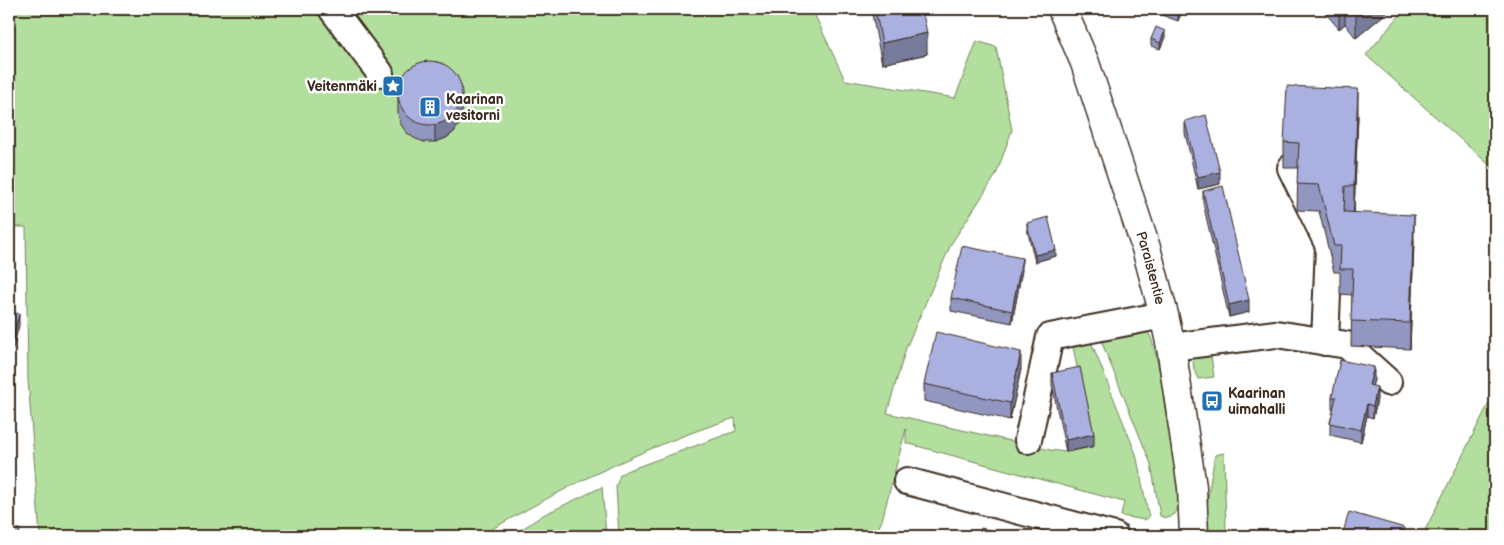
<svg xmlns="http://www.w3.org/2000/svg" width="1504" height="545" viewBox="0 0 1504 545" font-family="'Balsamiq Sans',sans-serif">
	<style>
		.green { fill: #b2df9d; stroke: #76845e }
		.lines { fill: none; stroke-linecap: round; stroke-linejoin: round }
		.minor-casing { stroke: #3b2a1e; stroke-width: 30 }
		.major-casing { stroke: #3b2a1e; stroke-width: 31 }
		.minor { stroke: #fff; stroke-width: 26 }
		.major { stroke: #fff; stroke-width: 28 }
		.wall { fill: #9297c1; stroke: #3b2a1e }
		.shaded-wall { fill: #777b9d; stroke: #3b2a1e }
		.building { fill: #aab0e0; stroke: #3b2a1e }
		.labels { text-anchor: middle; stroke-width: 5; stroke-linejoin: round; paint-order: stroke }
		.poi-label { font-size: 14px; font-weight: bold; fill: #3b2a1e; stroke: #fff; text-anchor: start }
		.street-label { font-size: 14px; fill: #3b2a1e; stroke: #fff }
	</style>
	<rect width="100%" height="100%" fill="#fff"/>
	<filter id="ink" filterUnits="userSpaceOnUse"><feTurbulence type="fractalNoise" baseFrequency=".02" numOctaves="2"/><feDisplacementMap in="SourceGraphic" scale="10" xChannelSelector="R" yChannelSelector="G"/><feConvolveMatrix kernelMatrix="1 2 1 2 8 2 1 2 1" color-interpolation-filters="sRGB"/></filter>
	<g filter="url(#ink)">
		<!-- green -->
		<g class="green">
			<path d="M9,9h803l33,71 110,18 22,-57 19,6 16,83 -16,45 -45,69 -45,104 -19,65 163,37 16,2 27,-5 -21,-105 18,-3 46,115 13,63 -4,3 -24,-4 3,-14 -218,-59v-14l-24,91 -7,16h-256l-3,-49 4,-12 6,-4 110,-40 -1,-13c-90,28 -174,71 -255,118h-440l-12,-156 -2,-153h-17z"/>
			<path d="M1405,9h90v161l-129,-115z"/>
			<path d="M1142,329l8,6 4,12 18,80 5,50 1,31 -3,6 -5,3 -4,1 -6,-2 -9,-52 -49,-121 -2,-10z"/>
			<path d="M1197,354l14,1 3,22 -16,2c-4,-9 -8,-17 -1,-25z"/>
			<path d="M1495,391v145h-73z"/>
			<path d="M1224,453l2,78 -2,5h-13c-10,-15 1,-62 4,-81z"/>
			<path d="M602,487l4,49h-94l31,-21z"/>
		</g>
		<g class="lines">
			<!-- minor casing -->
			<g class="minor-casing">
				<g id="minor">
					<path d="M332,9l48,64"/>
					<path d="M1291,168l38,78 -4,96"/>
					<path d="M1171,347l105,-13 71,11 41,37"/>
					<path d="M1028,440l22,-103 114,-22"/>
					<path d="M907,481l208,55"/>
				</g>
			</g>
			<!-- major casing -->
			<g class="major-casing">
				<g id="major">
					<path id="s1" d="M1062,9l23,54 61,185 18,67 7,32 21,140 2,49"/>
				</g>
			</g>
			<!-- minor -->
			<use href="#minor" class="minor"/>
			<!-- major -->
			<use href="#major" class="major"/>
		</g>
		<!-- wall -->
		<g class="wall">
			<path d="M871,9h51l5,45 -45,10z"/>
			<path d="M1156,9h27l-5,12 -22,-8z"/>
			<path d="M1322,9h69l-35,29 -11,-14 -6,5z"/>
			<path d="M1165,37l-5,12 -9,-3v-7z"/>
			<path d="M398,96l64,15 -2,11 -6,10 -8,6 -11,4h-11l-10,-4 -8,-6 -6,-9 -2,-10z"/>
			<path d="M1358,115l-4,97 60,29 -4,108 -59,-3 1,-51 -12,-1v-22h-6l-15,-61 -22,-1 1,-42h-14v-26z"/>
			<path d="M1185,121l35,63 -22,5 -13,-56z"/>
			<path d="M1203,191l46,121 -20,5 -26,-114z"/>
			<path d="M1027,223l29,33 -21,6 -8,-33z"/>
			<path d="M1022,270l-10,53 -61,-12v-13z"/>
			<path d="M1021,369l-11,51 -86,-19v-17z"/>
			<path d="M1052,373l42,73 -28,6 -14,-67z"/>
			<path d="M1374,380l-2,5 5,14 -4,19 -6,-2 -6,26 -31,-7v-12l4,-14h-2v-12z"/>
		</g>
		<!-- shaded-wall -->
		<g class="shaded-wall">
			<path d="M1180,9h3l-5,12v-6z"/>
			<path d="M1339,9h6v15l-6,5z"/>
			<path d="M1360,9h31l-35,29v-26z"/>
			<path d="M1165,31v6l-5,12v-6z"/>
			<path d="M927,33v21l-45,10v-21z"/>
			<path d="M1358,89v26l-4,97v-26z"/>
			<path d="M462,94v17l-2,11 -6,10 -8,6 -11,4v-17z"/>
			<path d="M1220,172v12l-22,5v-12z"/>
			<path d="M1414,215v26l-4,108v-26z"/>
			<path d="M1056,250v6l-21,6v-7z"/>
			<path d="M1022,258v12l-10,53v-12z"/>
			<path d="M1249,300v12l-20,5v-12z"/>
			<path d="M19,314v12l-10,37v-12z"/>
			<path d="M1021,352v17l-11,51v-17z"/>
			<path d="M1374,367v13l-5,17v-12z"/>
			<path d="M1377,387v12l-4,19v-12z"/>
			<path d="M1367,404v12l-6,26v-12z"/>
			<path d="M1094,434v12l-28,6v-12z"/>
		</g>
		<!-- building -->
		<g class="building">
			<path d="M875,9h47l5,24 -45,10z"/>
			<path d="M1162,9h18l-2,6z"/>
			<path d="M1354,9h6l-4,3z"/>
			<path d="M1156,27l9,4 -5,12 -9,-4z"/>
			<circle cx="430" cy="93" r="32"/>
			<path d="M1287,86l71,3 -4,97h-9l-1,26 70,3 -4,108 -59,-2 2,-52h-13l1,-23h-7l-15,-61 -22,-1 2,-41 -15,-1z"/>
			<path d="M1206,115l14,57 -22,5 -13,-56z"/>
			<path d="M1223,186l26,114 -20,5 -26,-114z"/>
			<path d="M1048,217l8,33 -21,5 -8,-32z"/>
			<path d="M962,246l60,12 -10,53 -61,-13z"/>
			<path d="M9,311l10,3 -10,37z"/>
			<path d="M936,332l85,20 -11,51 -86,-19z"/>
			<path d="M1340,360l34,7 -5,18 8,2 -4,19 -6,-2 -6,26 -31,-7 6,-26h-4z"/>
			<path d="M1080,367l14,67 -28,6 -14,-67z"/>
			<path d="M1349,512l56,16 -2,8h-61z"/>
			<path d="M981,528l34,8h-36z"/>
			<path d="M9,529h11l-1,7h-10z"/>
		</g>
	</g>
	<!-- icons -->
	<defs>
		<g id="sight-square" transform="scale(1.125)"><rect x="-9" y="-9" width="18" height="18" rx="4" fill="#1f6fb2" stroke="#fff"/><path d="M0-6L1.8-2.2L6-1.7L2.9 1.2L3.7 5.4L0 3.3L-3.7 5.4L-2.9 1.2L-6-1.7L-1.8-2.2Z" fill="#fff"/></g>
		<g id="building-square" transform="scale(1.125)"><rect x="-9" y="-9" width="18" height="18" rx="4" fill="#1f6fb2" stroke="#fff"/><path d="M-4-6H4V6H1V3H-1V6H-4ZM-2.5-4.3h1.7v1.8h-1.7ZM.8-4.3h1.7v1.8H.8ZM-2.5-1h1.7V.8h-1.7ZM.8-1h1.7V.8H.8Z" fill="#fff"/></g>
		<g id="bus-square" transform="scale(1.125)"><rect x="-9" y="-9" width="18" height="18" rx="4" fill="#1f6fb2" stroke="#fff"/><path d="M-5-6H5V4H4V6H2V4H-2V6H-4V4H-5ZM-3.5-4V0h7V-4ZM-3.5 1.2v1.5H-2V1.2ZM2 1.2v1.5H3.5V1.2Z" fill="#fff"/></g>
	</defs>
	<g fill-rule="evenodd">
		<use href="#sight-square" x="393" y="86"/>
		<use href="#building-square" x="430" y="107"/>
		<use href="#bus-square" x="1212" y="401"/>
	</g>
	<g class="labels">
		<!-- poi labels -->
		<g class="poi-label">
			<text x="377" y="91" text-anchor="end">Veitenmäki</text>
			<text x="446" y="104">Kaarinan<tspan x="446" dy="16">vesitorni</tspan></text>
			<text x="1228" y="398">Kaarinan<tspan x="1228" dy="16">uimahalli</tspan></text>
		</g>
		<!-- street labels -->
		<g class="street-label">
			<text dy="5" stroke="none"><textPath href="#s1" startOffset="274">Paraistentie</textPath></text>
		</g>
	</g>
	<!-- margin -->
	<rect width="1504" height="545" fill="none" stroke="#fff" stroke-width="30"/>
	<rect x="15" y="15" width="1474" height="515" fill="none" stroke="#3b2a1e" stroke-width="2" filter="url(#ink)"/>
</svg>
